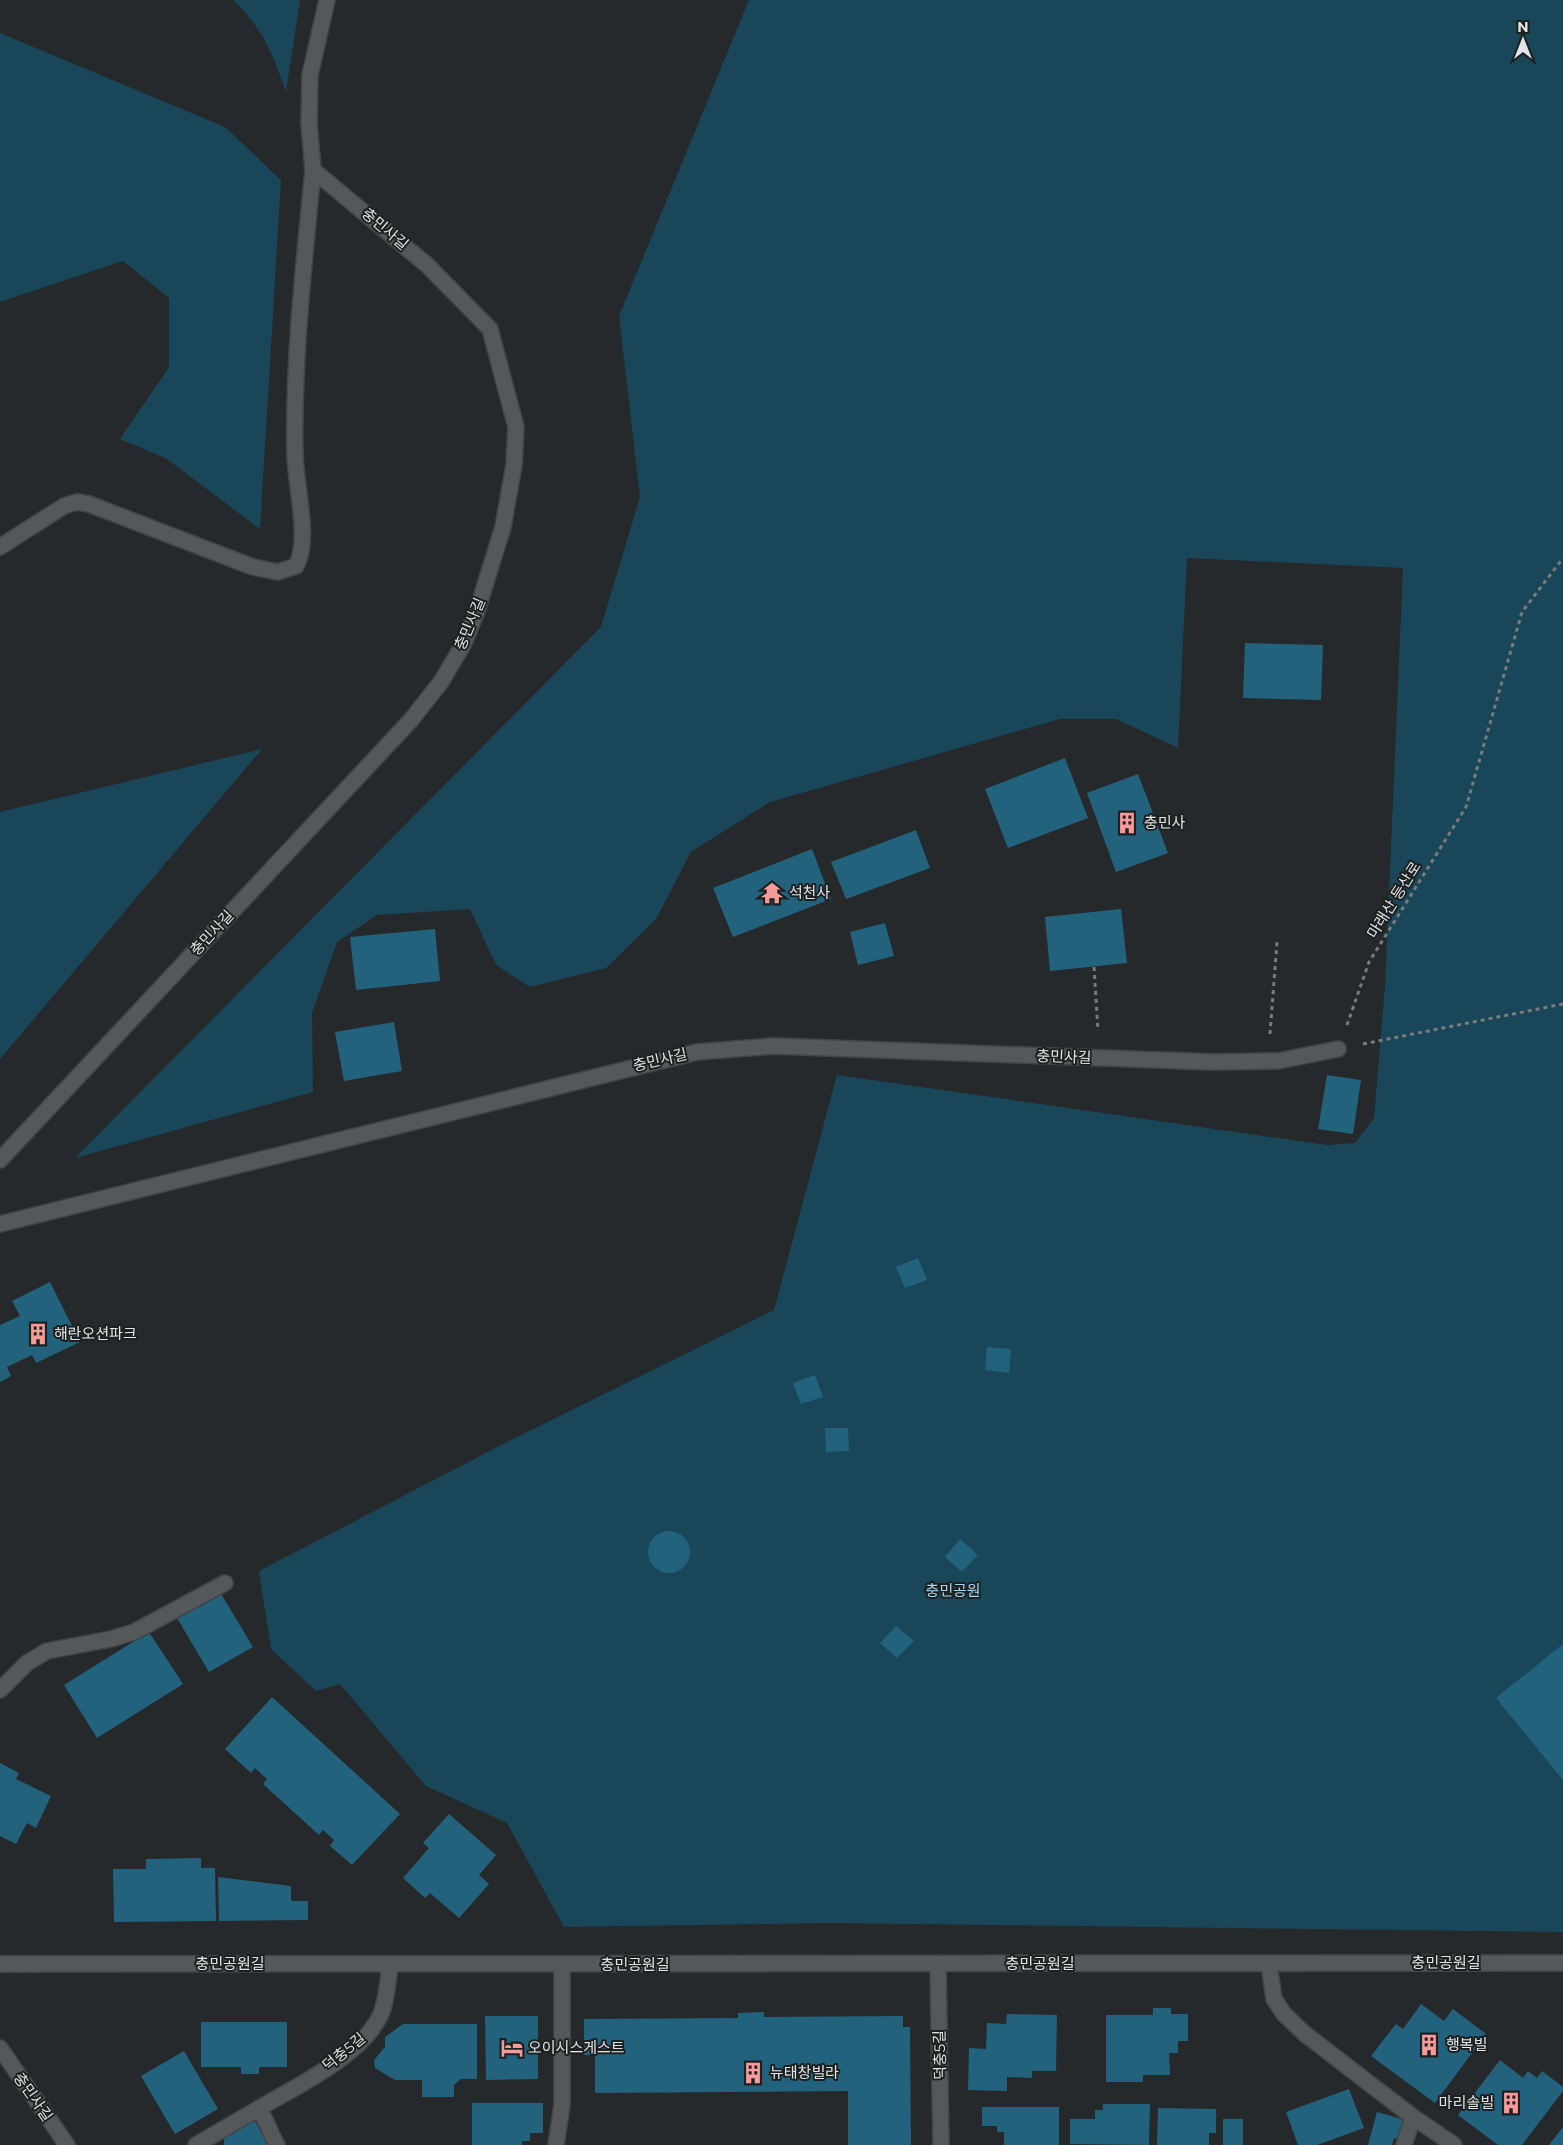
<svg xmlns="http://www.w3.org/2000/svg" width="1563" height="2145" viewBox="0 0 1563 2145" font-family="Montserrat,'Noto Sans KR',sans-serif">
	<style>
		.green { fill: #1a4659 }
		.building { fill: #23627d }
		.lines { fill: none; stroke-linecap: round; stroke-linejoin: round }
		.lane-casing { stroke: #424445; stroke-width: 18 }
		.street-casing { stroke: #424445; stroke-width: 18 }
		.path { stroke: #797c7d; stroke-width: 3; stroke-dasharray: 4 4; stroke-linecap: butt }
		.lane { stroke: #55585a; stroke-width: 15 }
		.street { stroke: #55585a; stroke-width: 15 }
		.labels { text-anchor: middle; stroke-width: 4; stroke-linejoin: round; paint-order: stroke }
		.street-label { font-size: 15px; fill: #e2e4e5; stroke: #1d2021 }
		.poi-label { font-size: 15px; fill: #e2e4e5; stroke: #1d2021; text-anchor: start }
		.park-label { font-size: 15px; fill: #a5d7f1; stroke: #1d2021 }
	</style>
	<rect width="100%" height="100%" fill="#26292b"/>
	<!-- green -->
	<g class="green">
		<path d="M233,0h67l-14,92c-13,-38 -24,-65 -53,-92z"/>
		<path d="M749,0h814v1932l-734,-9 -265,4 -57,-104 -81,-37 -86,-102 -24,7 -45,-42 -12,-78 244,-127 271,-134 63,-235 490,70 28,-2 19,-25 11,-132 18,-418 -216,-10 -9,190 -62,-29h-56l-290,83 -79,50 -35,67 -50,49 -76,19 -34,-22 -26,-56 -93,6 -40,27 -25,71 1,79 -238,66 526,-531 39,-130 -21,-181z"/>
		<path d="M0,33l225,94 56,53 -21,349 -93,-70 -47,-20 49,-72v-69l-46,-37 -123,41z"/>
		<path d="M262,749l-262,310v-247z"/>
	</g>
	<!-- building -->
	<g class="building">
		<path d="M1245,643l78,2 -2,55 -78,-2z"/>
		<path d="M1065,758l23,60 -80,30 -23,-59z"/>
		<path d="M1138,774l30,79 -52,19 -29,-79z"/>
		<path d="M916,830l14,38 -84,31 -15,-37z"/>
		<path d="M812,849l19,50 -98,38 -20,-49z"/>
		<path d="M1121,909l6,54 -77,8 -5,-54z"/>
		<path d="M885,923l9,33 -36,9 -8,-33z"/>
		<path d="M435,929l5,52 -84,9 -6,-53z"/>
		<path d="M394,1022l8,49 -58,10 -9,-49z"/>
		<path d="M1327,1075l34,5 -8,54 -35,-5z"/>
		<path d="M918,1258l9,22 -22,8 -9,-21z"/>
		<path d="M50,1282l30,60 -44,21 -4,-8 -25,12 4,9 -11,6v-57l20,-9 -8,-15z"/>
		<path d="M987,1347l24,2 -2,24 -24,-3z"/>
		<path d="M815,1375l8,22 -22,7 -8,-21z"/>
		<path d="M825,1428h23l1,23 -23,1z"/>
		<circle cx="669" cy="1552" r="21"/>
		<path d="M960,1539l18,16 -16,17 -17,-15z"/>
		<path d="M220,1592l33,55 -44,25 -32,-54z"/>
		<path d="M896,1626l18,15 -17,17 -17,-15z"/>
		<path d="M149,1632l34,52 -86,54 -33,-53z"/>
		<path d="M1563,1644v136l-67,-82z"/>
		<path d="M272,1697l128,117 -48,51 -22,-19 4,-6 -11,-10 -4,5 -56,-51 4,-5 -12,-11 -4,5 -26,-24z"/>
		<path d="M0,1763l19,10 -3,6 35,17 -15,32 -9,-5 -11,21 -16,-8z"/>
		<path d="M449,1814l47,41 -17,20 10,9 -30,34 -29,-25 -5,5 -22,-20 26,-30 -6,-5z"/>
		<path d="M201,1858v10h14l1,53 -102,1 -1,-53h33v-10z"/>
		<path d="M218,1877l73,9v15h17v19l-89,1z"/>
		<path d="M1421,2004l23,17 9,-12 33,25 -51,69 -64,-47 25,-32 7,5z"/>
		<path d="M1153,2008h18v6h17v27h-10v12h-9l1,22h-27v7h-37v-67h47z"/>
		<path d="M764,2012v5l139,-1v11h7l1,118h-63v-54l-253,2v-38h-11v-36l154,-1v-5z"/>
		<path d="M1007,2014l50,1 -1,56h-24v7l-25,-1v14l-39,-1 1,-42 17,1 1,-26 19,1z"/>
		<path d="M485,2016h53v63l-52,1z"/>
		<path d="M201,2022h86v45h-28v7h-18v-7h-40z"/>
		<path d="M403,2024h74v55h-16l-7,6v12h-32v-17h-27l-20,-12 -1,-8 11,-13v-10z"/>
		<path d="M184,2051l34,58 -43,25 -34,-58z"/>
		<path d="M1500,2060l23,18 5,-7 9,7 5,-7 21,16v4l-41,54h-24l-40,-30z"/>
		<path d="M1349,2089l15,39 -47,17h-19l-12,-33z"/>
		<path d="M472,2103h71v30h-13v8h-8v4h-50z"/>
		<path d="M1103,2104h47l-1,41 -79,-1v-25h25v-9h8z"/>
		<path d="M982,2107h77v38h-55v-13h-7v-6h-15z"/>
		<path d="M1158,2108l58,1v24h-7v12h-52z"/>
		<path d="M1377,2112l28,8 -5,20 -6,-2 -2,7h-24z"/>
		<path d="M254,2119l14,26h-44v-9z"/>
		<rect x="1223" y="2119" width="20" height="26"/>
		<path d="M1563,2127v18h-14z"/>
	</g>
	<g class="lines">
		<!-- lane casing -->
		<g class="lane-casing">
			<g id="lane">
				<path d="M0,1690l27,-27 20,-12 64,-12 23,-7 91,-49"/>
				<path d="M258,2109c38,-23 104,-53 123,-95 6,-15 7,-34 9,-49"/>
				<path d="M196,2145l62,-36c9,10 12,25 19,36"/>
				<path d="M1404,2145l9,-28"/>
			</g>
		</g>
		<!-- street casing -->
		<g class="street-casing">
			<g id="street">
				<path d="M0,547l64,-41 13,-4 12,2 164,63 25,5 18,-6c15,-26 -1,-82 -1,-112 -2,-96 9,-190 18,-284"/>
				<path d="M0,1160l411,-440 30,-38 22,-37 14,-34 26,-84 11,-62 2,-38 -26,-98 -63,-64 -114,-95 -4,-47 1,-48 17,-75"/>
				<path d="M0,1224l697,-172 77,-6 439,16 65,-1 60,-12"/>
				<path d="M0,1964l1563,-1"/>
				<path d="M938,1964l3,181"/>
				<path d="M1269,1964l5,35 10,15 21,20 108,83 41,28"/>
				<path d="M0,2048l67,97"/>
				<path d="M556,2145l6,-40v-140"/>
			</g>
		</g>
		<!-- path -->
		<g class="path">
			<path d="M1094,967l4,64"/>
			<path d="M1347,1025l22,-63 97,-155 56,-195 41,-54"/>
			<path d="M1270,1034l7,-92"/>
			<path d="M1363,1044l200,-40"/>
		</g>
		<!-- lane -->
		<use href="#lane" class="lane"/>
		<!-- street -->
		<use href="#street" class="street"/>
	</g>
	<!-- icons -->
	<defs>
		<g id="building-bare" transform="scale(1.725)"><path d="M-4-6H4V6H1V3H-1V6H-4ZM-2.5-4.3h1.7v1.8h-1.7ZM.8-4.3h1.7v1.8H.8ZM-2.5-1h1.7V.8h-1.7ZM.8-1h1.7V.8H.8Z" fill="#f59b9a" stroke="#1d2021" stroke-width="2.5" paint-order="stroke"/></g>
		<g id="temple-bare" transform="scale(1.725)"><path d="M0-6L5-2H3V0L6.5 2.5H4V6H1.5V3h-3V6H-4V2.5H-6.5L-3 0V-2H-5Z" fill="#f59b9a" stroke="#1d2021" stroke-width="2.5" paint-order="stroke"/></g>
		<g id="hotel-bare" transform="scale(1.725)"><path d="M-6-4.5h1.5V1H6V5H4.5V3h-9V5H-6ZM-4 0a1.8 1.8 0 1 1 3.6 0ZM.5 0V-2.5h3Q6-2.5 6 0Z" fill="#f59b9a" stroke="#1d2021" stroke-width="2.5" paint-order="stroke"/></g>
	</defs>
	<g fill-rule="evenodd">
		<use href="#building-bare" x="1127" y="823"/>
		<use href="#temple-bare" x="772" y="893"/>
		<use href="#building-bare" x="38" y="1334"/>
		<use href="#building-bare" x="1429" y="2045"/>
		<use href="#hotel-bare" x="512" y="2048"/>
		<use href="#building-bare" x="753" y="2073"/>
		<use href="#building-bare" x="1511" y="2103"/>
	</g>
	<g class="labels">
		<!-- street labels -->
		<g class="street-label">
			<text transform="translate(385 229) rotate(40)" y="5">충민사길</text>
			<text transform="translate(470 624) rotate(-67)" y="5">충민사길</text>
			<text transform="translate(1394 900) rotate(-58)" y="5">마래산 등산로</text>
			<text transform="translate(212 933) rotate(-47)" y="5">충민사길</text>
			<text transform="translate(1064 1057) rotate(2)" y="5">충민사길</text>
			<text transform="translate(660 1060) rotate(-13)" y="5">충민사길</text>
			<text x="1446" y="1968">충민공원길</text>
			<text x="230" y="1969">충민공원길</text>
			<text x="1040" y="1969">충민공원길</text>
			<text x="635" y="1970">충민공원길</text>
			<text transform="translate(344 2052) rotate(-39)" y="5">덕충5길</text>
			<text transform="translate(940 2055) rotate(-91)" y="5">덕충5길</text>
			<text transform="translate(33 2097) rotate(55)" y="5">충민사길</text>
		</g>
		<!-- poi labels -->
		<g class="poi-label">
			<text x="1144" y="828">충민사</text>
			<text x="789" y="898">석천사</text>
			<text x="54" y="1339">해란오션파크</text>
			<text x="1446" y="2050">행복빌</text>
			<text x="528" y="2053">오이시스게스트</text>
			<text x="770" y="2078">뉴태창빌라</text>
			<text x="1494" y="2108" text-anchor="end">마리솔빌</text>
		</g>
		<!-- park labels -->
		<g class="park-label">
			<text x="953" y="1596">충민공원</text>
		</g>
	</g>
	<!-- north arrow -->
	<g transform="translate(1523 40)" stroke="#1d2021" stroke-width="4" paint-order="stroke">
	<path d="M0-4L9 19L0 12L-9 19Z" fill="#e2e4e5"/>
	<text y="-8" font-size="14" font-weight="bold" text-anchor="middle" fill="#e2e4e5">N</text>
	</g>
</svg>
